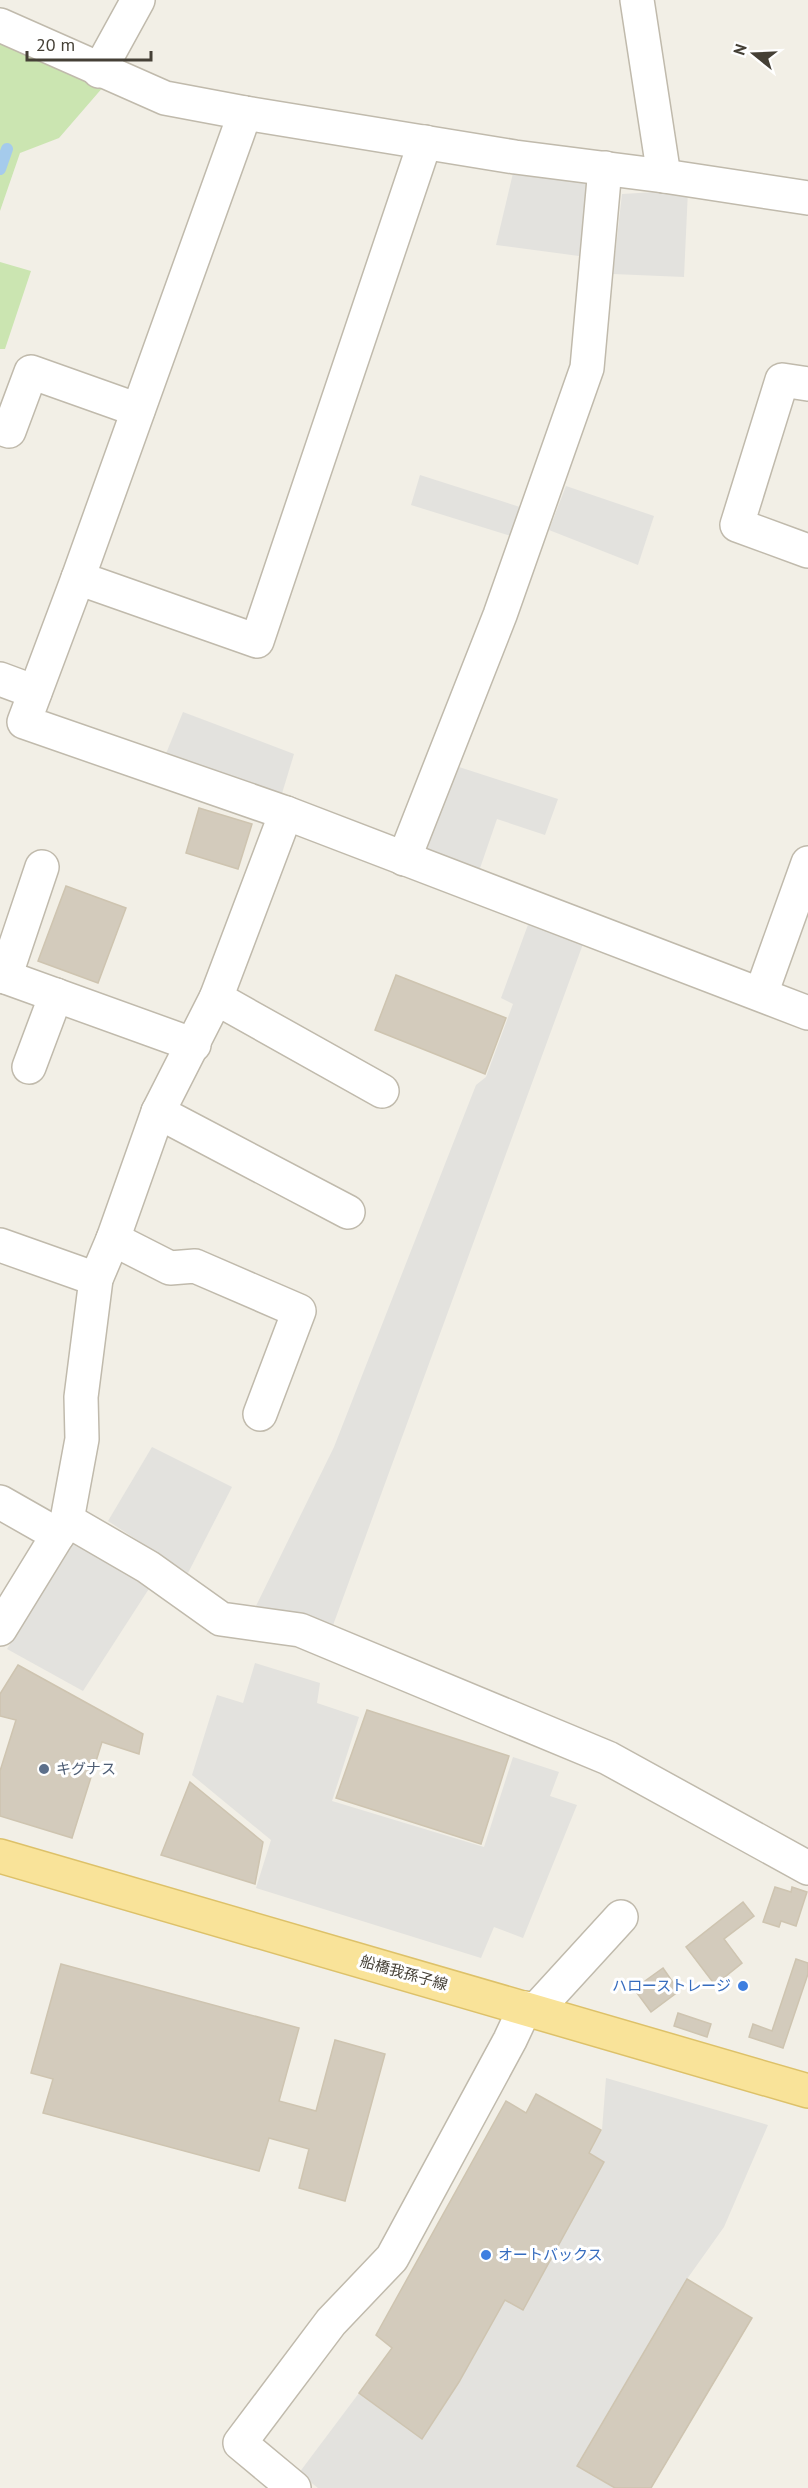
<svg xmlns="http://www.w3.org/2000/svg" width="808" height="2488" viewBox="0 0 808 2488" font-family="'PT Sans','Noto Sans JP',sans-serif">
	<style>
		.green { fill: #cbe5b1 }
		.parking { fill: #e3e2de }
		.lines { fill: none; stroke-linecap: round; stroke-linejoin: round }
		.stream { stroke: #a5cbec; stroke-width: 12 }
		.building { fill: #d3cbbc; stroke: #cec4b0; stroke-width: 1.5 }
		.minor-casing { stroke: #c0baac; stroke-width: 36 }
		.major-casing { stroke: #ddc169; stroke-width: 36 }
		.minor { stroke: #fff; stroke-width: 33 }
		.major { stroke: #f9e399; stroke-width: 33 }
		.service-dot { fill: #5c6f8a; stroke: #fff; stroke-width: 2 }
		.shop-dot { fill: #3f7fe0; stroke: #fff; stroke-width: 2 }
		.labels { text-anchor: middle; stroke-width: 6; stroke-linejoin: round; paint-order: stroke }
		.service-label { font-size: 15px; fill: #4e5e75; stroke: #fff; text-anchor: start }
		.street-label { font-size: 15px; fill: #454036; stroke: #fff }
		.shop-label { font-size: 15px; fill: #366cbe; stroke: #fff; text-anchor: end }
	</style>
	<rect width="100%" height="100%" fill="#f2efe6"/>
	<!-- green -->
	<g class="green">
		<path d="M0,41l104,45 -45,52 -39,15 -20,58z"/>
		<path d="M0,262l31,9 -26,78h-5z"/>
	</g>
	<!-- parking -->
	<g class="parking">
		<path d="M514,169l75,11 -10,76 -83,-11z"/>
		<path d="M688,190l-4,87 -71,-3 9,-80z"/>
		<path d="M420,475l100,32 -9,29 -100,-31z"/>
		<path d="M566,486l88,30 -16,49 -89,-35z"/>
		<path d="M183,712l111,42 -14,46 -117,-39z"/>
		<path d="M459,767l99,32 -13,36 -48,-16 -19,55 -51,-17 -4,-13z"/>
		<path d="M529,922l54,22 -251,684 -76,-22 78,-159 142,-362 10,-8 27,-73 -12,-6z"/>
		<path d="M152,1447l80,40 -44,86 -80,-52z"/>
		<path d="M76,1540l76,44 -69,107 -76,-42z"/>
		<path d="M255,1663l65,20 -3,20 42,14 -27,84 152,46 29,-90 46,15 -9,24 27,9 -54,133 -29,-11 -13,31 -225,-70 15,-48 -79,-65 25,-80 26,8z"/>
		<path d="M606,2078l162,47 -44,102 -37,52 -110,186 38,23h-297l-19,-15 60,-80 146,-93 18,9 81,-147 -15,-9 13,-23z"/>
	</g>
	<g class="lines">
		<!-- stream -->
		<path class="stream" d="M0,169l7,-20"/>
	</g>
	<!-- building -->
	<g class="building">
		<path d="M199,808l53,16 -14,45 -52,-16z"/>
		<path d="M66,886l60,22 -28,75 -60,-22z"/>
		<path d="M396,975l110,43 -21,56 -110,-44z"/>
		<path d="M18,1665l125,69 -4,20 -37,-12 -30,96 -72,-22v-45l16,-51 -16,-4v-22z"/>
		<path d="M367,1710l142,46 -28,88 -145,-46z"/>
		<path d="M190,1782l73,60 -8,42 -94,-29z"/>
		<path d="M775,1887l16,5 1,-5 15,5 -11,34 -15,-5 -2,6 -16,-5z"/>
		<path d="M743,1902l11,14 -30,23 18,24 -27,22 -29,-38z"/>
		<path d="M796,1959l12,4v11l-25,74 -34,-11 4,-13 19,7z"/>
		<path d="M61,1964l238,64 -20,73 37,10 19,-71 50,14 -40,147 -46,-13 10,-39 -40,-11 -10,33 -216,-58 10,-34 -22,-6z"/>
		<path d="M663,1968l16,23 -28,21 -17,-23z"/>
		<path d="M678,2013l33,11 -4,13 -33,-11z"/>
		<path d="M536,2094l65,36 -12,23 15,9 -81,148 -18,-10 -46,82 -37,57 -63,-46 33,-45 -16,-13 130,-234 20,12z"/>
		<path d="M687,2279l65,39 -101,170h-36l-38,-22z"/>
	</g>
	<g class="lines">
		<!-- minor casing -->
		<g class="minor-casing">
			<g id="minor">
				<path d="M637,0l27,176"/>
				<path d="M0,25l165,73 80,15 270,44 149,19 144,22"/>
				<path d="M99,71l39,-71"/>
				<path d="M245,113l-167,465 179,63 168,-499"/>
				<path d="M808,384l-26,-4 -45,145 71,26"/>
				<path d="M0,428l9,3 22,-59 107,38"/>
				<path d="M78,578l-54,144 262,91 522,200"/>
				<path d="M0,679l35,13"/>
				<path d="M404,859l96,-244 87,-247 18,-200"/>
				<path d="M0,975l194,70"/>
				<path d="M5,977l37,-110"/>
				<path d="M761,994l47,-131"/>
				<path d="M216,998l166,93"/>
				<path d="M29,1067l27,-72"/>
				<path d="M158,1112l190,100"/>
				<path d="M113,1239l57,29 25,-2 104,45 -39,103"/>
				<path d="M0,1245l96,34"/>
				<path d="M0,1502l58,33"/>
				<path d="M67,1520l81,47 73,52 79,11 308,128 200,110"/>
				<path d="M0,1629l67,-109 15,-81 -1,-42 15,-118 17,-40 45,-127 58,-114 70,-185"/>
				<path d="M535,2011l86,-94"/>
				<path d="M294,2488l-54,-45 91,-121 61,-64 118,-218 15,-32"/>
			</g>
		</g>
		<!-- major casing -->
		<g class="major-casing">
			<path id="major" d="M0,1856l808,235"/>
		</g>
		<!-- minor -->
		<use href="#minor" class="minor"/>
		<!-- major -->
		<use href="#major" class="major"/>
	</g>
	<!-- markers -->
	<circle class="service-dot" cx="44" cy="1769" r="6"/>
	<g class="shop-dot">
		<circle cx="743" cy="1986" r="6"/>
		<circle cx="486" cy="2255" r="6"/>
	</g>
	<g class="labels">
		<!-- service labels -->
		<g class="service-label">
			<text x="56" y="1774">キグナス</text>
		</g>
		<!-- street labels -->
		<g class="street-label">
			<text transform="translate(404 1973) rotate(16)" y="5">船橋我孫子線</text>
		</g>
		<!-- shop labels -->
		<g class="shop-label">
			<text x="731" y="1991">ハローストレージ</text>
			<text x="498" y="2260" text-anchor="start">オートバックス</text>
		</g>
	</g>
	<!-- north arrow -->
	<g transform="translate(754 54) rotate(288)" stroke="#ffffff" stroke-width="4.5" paint-order="stroke">
	<path d="M0-4.5L10 22L0 15L-10 22Z" fill="#454036"/>
	<text y="-9" font-size="16" font-weight="bold" text-anchor="middle" fill="#454036">N</text>
	</g>
	<!-- scale -->
	<path d="M27 51v9h124v-9" fill="none" stroke="#454036" stroke-width="3"/>
	<text x="36" y="51" font-size="18" fill="#454036" stroke="#ffffff" stroke-width="4.5" paint-order="stroke">20 m</text>
</svg>
